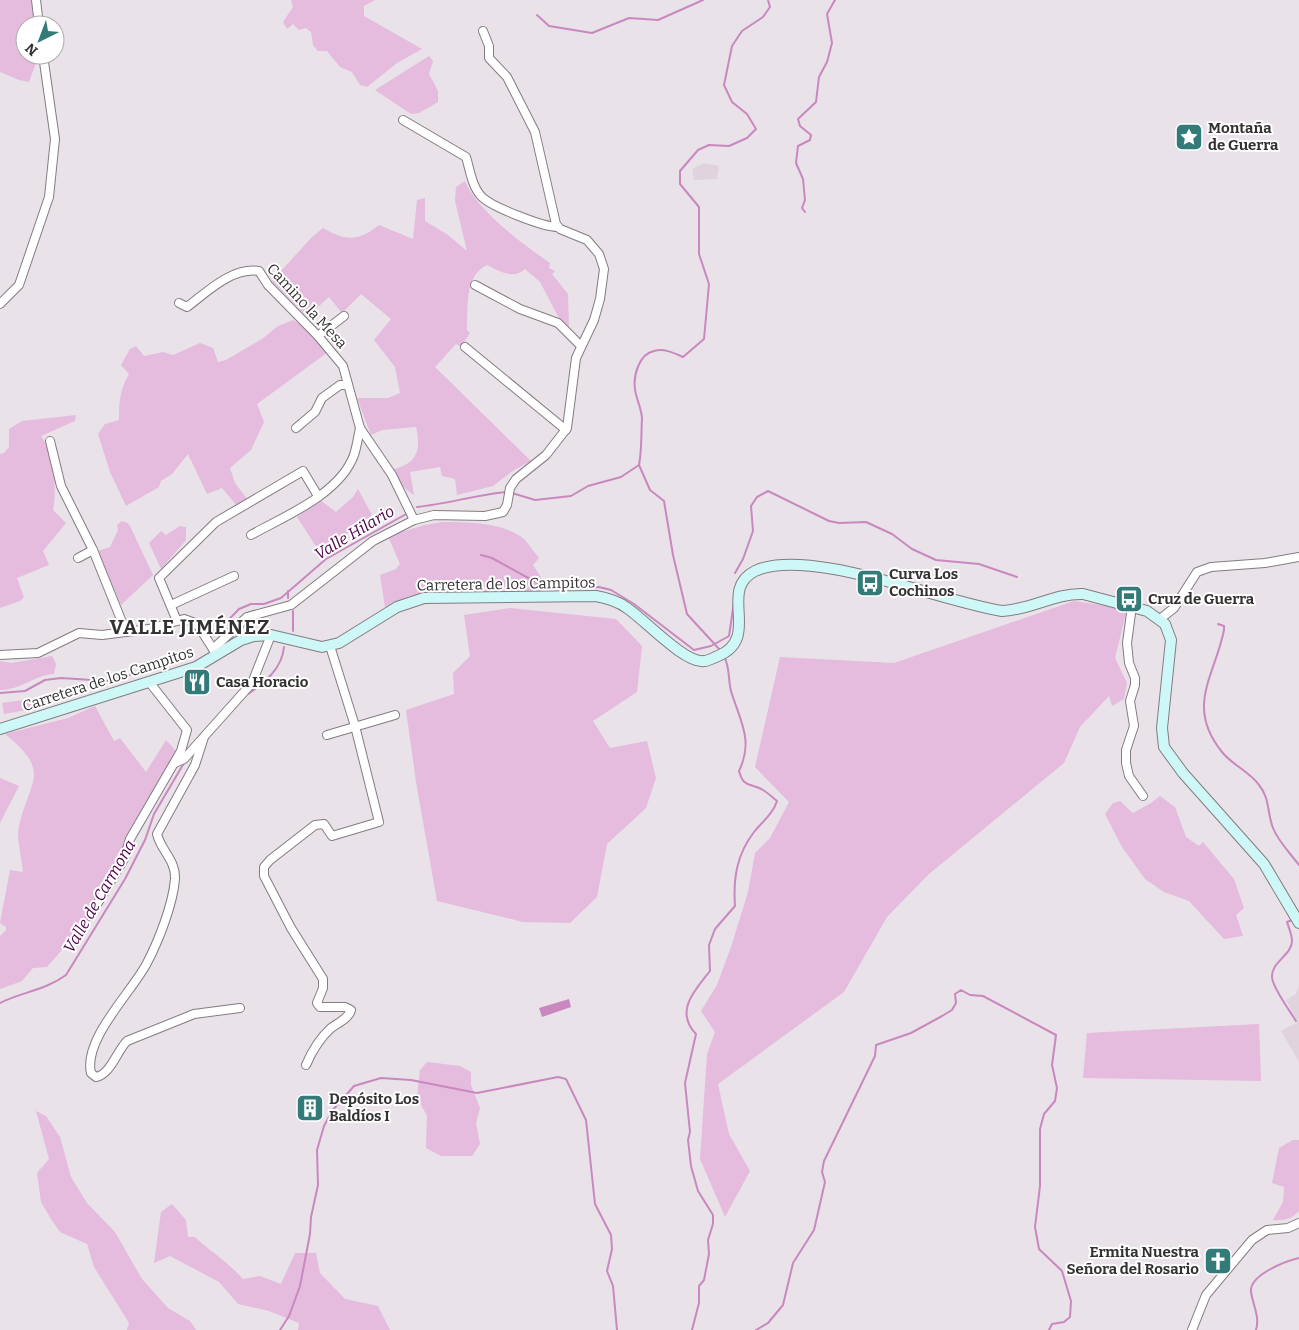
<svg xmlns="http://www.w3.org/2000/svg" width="1299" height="1330" viewBox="0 0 1299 1330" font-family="Bitter,serif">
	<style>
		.built { fill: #e1d3de }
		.green { fill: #e5bbde }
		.water { fill: #c988bf }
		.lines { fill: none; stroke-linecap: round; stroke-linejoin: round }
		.stream { stroke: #c988bf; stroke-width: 2 }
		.minor-casing { stroke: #837c81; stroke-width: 10 }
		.secondary-casing { stroke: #837c81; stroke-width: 12 }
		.minor { stroke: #fff; stroke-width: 8 }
		.secondary { stroke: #cef8f7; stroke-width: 10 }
		.labels { text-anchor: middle; stroke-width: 4; stroke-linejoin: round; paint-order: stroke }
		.poi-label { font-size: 15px; font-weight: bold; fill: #343133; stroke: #fff; text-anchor: start }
		.street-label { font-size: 15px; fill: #343133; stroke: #fff }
		.water-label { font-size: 16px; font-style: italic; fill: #500049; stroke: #fff }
		.district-label { font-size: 20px; font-weight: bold; letter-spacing: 1px; fill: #343133; stroke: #fff }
	</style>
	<rect width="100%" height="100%" fill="#e9e2e8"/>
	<!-- built -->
	<g class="built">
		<path d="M704,163l15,3 -2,13 -23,1 -2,-11z"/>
		<path d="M1299,985v77l-18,-31 17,-9 -12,-22 10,-6z"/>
	</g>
	<!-- green -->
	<g class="green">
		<path d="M0,0h31l4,25h-10v30h14l-10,27 -10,-2 -19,-8z"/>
		<path d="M291,0h84l-11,6v10l58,33 -25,14 -30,24 -7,-2 -8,-13 -12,-5 -13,-16h-9l-5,-6 -2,-13 -5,-4 -7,2 -6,-6 -6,5 -4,-7 10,-15z"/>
		<path d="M429,56l4,5 -4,13 9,17v11l-19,11 -8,1 -36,-24z"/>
		<path d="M465,181c13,31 58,63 85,82l-1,5 6,3 -3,3 16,20 1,33 -9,-7 -20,-38 -15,-13c-12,11 -26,2 -38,-4 -23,11 -19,43 -20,65l3,3 -9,14 -5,-3 -21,23 96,94 -17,9 -21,16 -36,9 -2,-16 -13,-3 -2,-9 -30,5 4,23c-8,-5 -20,-16 -20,-26 24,-6 27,-20 22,-42l-34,3 -11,5 -14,-37h31l12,-5 -5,-26 -21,-27 17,-21 -30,-25 -19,19 -13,-16 -22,20 -35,-36 39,-43 12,-10c22,13 35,14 56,-3l34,14 4,-39 8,-2v23l23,14 19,16 -12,-50 1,-14z"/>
		<path d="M293,320l10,6 25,26 -71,52 7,18 -13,28 -21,18 5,15 13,17 -11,6 -15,-18 -15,6 -19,-40 -16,20 -11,7 -2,6 -33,19 -16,-34 -12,-38 7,-10 14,-4c0,-18 1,-31 10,-46l-8,-9 9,-16 6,-3 8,10 19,-4 10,3 27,-12 13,5 5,14 8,-2 36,-21 16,-13z"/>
		<path d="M76,415l-1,6 -34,15c14,19 16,52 12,74l13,13 -23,28 6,14 -32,13 7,19 -4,4 -20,7v-154l4,-1 5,-6v-18l13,-8z"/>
		<path d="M358,489l14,26 -51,39 -24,-37 23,-17 16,12 17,-15z"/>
		<path d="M122,521l7,3 24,51 -32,30 -23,-54 12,-4 8,-17 -1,-5z"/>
		<path d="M442,522c26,0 61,0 82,17 5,5 10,13 15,19l-6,7 13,20 -2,7 -35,-1 -32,4 -67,1 -25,11 -5,-32 16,-6 4,-5 -12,-28 37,-11z"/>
		<path d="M180,526l6,1v13l-25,29 -12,-26 12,-12 5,4z"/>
		<path d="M1074,601l53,8 -12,49 12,25 -3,16 -12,7 -3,-10 -29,31 -16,36 -135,111 -42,43 -43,75 -126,92 11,50 21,37 -25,46 -25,-58 7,-105 8,-22 -14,-21 16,-26 14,-38 17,-55 7,-39 15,-15 19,-36 -34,-35 25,-110 114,6z"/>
		<path d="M510,608l106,11 26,27 -5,46 -44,29 17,27 37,-7 9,37 -10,30 -39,36 -10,53 -27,26 -47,-1 -86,-21 -21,-119 -10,-72 48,-16 -1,-21 17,-17 -6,-41z"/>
		<path d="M52,656l4,8 -2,10c-20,1 -33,16 -54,16v-29l12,2z"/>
		<path d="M31,699l1,10 -28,5 -2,-11z"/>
		<path d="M95,706l19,35 6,-3 26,34 20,-32 11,12 -50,84 -7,23 -47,78 -26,30 -14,1 -11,13 -22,8v-53l6,-6v-3l-6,-4 10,-53 13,2c-1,-14 -7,-33 -4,-46 11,-47 33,-54 -14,-92l63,-16z"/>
		<path d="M0,778l19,8 -19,37z"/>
		<path d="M1160,796l15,11 11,30 13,9 4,-4 31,37 10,29 -8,7 7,21 -19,3 -35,-38 -25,-9 -19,-13 -23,-32 -17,-33 8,-11 7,-2 13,12 18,-10z"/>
		<path d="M1259,1024l2,57 -178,-3 4,-45z"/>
		<path d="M427,1062l33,4 11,6v13l9,23 -4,15 4,21 -8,12h-31l-15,-8 1,-32 -10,-19 3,-27z"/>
		<path d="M36,1111l10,5 14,21 11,40 16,26 28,29 27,47 26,29 22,13 6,9h-69l2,-7 -35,-56 -7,-23 -27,-12 -9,-13 -10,-17 -4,-29 12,-14z"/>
		<path d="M1293,1140h6v71c-7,8 -16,10 -26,9l10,-18 1,-15 -12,-4 7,-35z"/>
		<path d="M172,1204l14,16 2,17h7c16,15 34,26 48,42l17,-3 21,8 14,-31h21l4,20 25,26 33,7 12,24h-92l1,-7 -30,-12 -31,-7 -19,-22 -49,-26 -16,7 7,-51z"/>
	</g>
	<!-- water -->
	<path class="water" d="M569,999l2,8 -29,10 -3,-9z"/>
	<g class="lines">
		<!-- stream -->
		<g class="stream">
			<path d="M537,15l12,11 43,7 37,-15 29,2 45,-20"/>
			<path d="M805,212l-3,-4 3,-8 -2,-21 -7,-16 2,-17 12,-6 1,-5 -11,-9 -2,-7 18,-17 3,-25 8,-15 5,-19 -5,-29 8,-14"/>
			<path d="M639,465l11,25 14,11 9,54 14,59 33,36"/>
			<path d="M512,493l23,7 36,-4 17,-10 33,-9 18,-12c3,-16 2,-30 3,-46 0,-10 -6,-20 -7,-30 -2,-13 4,-35 19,-38 10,-3 20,2 29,6l21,-18 5,-55 -10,-30v-47l-19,-23v-13l18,-21 11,-5 20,1 18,-8 9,-9 -9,-15 -15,-12 -8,-17 8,-39 10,-15 21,-14 7,-10 -2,-7"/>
			<path d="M417,507c30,-3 58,-12 89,-15"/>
			<path d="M481,555l11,3 49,27 28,3 30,-1 12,3 23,14 60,46 17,-4 18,-10 8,-54"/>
			<path d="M735,573l8,-14 10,-28 -2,-25 6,-9 11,-6 61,30 10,2 27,-1 26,12 20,15 24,11 43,4 38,13"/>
			<path d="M288,598v-7"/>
			<path d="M1218,624l6,2v4c-9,46 -39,76 -2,122 10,13 27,19 37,33 11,13 8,28 14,43 5,13 17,25 26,37"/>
			<path d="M293,631v-20"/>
			<path d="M214,635l25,-26 12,-5h13l17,-6 45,-39 82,-46"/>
			<path d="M0,693l25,-2 20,-11 16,-2 47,3 33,-9"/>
			<path d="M248,694c17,-12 34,-25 36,-47"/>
			<path d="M1294,919l-7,3c2,6 5,13 5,19 0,14 -21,21 -20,36 0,10 18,34 24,44"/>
			<path d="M0,1003c22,-11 46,-13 66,-28l59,-96 20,-39 9,-26 30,-51"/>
			<path d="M280,1330l9,-14 11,-30 10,-52 1,-17 7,-32 -1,-35 7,-24 8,-15 22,-25 27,-8 30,2 66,13 81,-16 8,2 20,41 9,84 16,31 1,14 -5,22 6,15 4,44"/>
			<path d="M692,1330l7,-27v-17l5,-6 5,-26 -1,-14 5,-16v-9l-15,-24 -7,-25 -3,-26 2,-8 -5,-49 11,-49c-22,-23 -1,-44 14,-63l-1,-26 6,-16 20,-23c-2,-28 2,-52 19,-74 8,-10 19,-18 23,-31 -5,-4 -9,-8 -14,-11 -13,-8 -19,-1 -24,-19 15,-31 1,-50 -8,-80 -3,-12 -1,-24 -7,-35"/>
			<path d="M756,1330l12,-7 15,-18 10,-42 21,-33 11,-48 -3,-10 2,-11 51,-105 1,-11 35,-12 31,-17 10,-6 4,-7 -1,-9 6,-4 9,5 13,1 73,39 -4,30 5,23 -2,13 -11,13 -4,15v57l-5,41 4,22 23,22 9,30 -1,16 -6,5 -12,2 -3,6"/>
			<path d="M1256,1330c4,-13 -3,-25 -5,-38 -2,-17 35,-31 48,-34"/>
		</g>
		<!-- minor casing -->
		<g class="minor-casing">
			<g id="minor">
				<path d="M36,0l3,25"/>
				<path d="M403,120l63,37c4,13 6,30 16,40 10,10 61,30 76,30"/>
				<path d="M475,285l45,24 38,14 23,23"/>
				<path d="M179,303l8,4c20,-15 45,-40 72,-36l9,14 50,51 25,30 17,62 32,47 22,45"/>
				<path d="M0,304l19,-19 30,-88 6,-58 -12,-84"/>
				<path d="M318,336l26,-20"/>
				<path d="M465,347l101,83"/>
				<path d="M296,428l19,-16 7,-14 18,-13h8"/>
				<path d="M50,441l11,45 32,64 33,82"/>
				<path d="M251,535c34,-19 89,-41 103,-80 3,-9 4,-18 6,-27"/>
				<path d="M78,558l15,-8"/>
				<path d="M171,605l63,-29"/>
				<path d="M1132,606l-5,37 2,20 6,15v7l-5,16 4,25 -8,24v13l3,13 14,20"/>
				<path d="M1160,619l14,-11 23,-36 14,-5 54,-4 34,-6"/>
				<path d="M177,621l-18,-43 57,-56 87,-51 15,25"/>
				<path d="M213,649l34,-32 44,-12 82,-64 41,-21 20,-5 51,1 18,-4 4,-7 3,-17 6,-9 30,-24 21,-27 9,-70 18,-38 6,-21 4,-30 -5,-15 -12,-14 -27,-11 -4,-5 -21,-92 -28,-55 -18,-19v-12l-6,-15"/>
				<path d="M0,655l38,-2 41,-20 23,2 47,-6 35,-10 11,4 4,4 16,25"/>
				<path d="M327,735l68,-20"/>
				<path d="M204,737l-9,28 -38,69c4,17 19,26 18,45 -2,25 -16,61 -28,84 -15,29 -64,76 -56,110l5,4c14,-2 21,-26 31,-36l67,-27 46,-6"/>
				<path d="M175,763l9,-4 68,-76 19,-48"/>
				<path d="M90,916l34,-57 6,-20 51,-88 6,-21 -37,-47"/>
				<path d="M306,1065c6,-14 14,-27 25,-37 7,-5 18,-10 20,-18l-6,-3h-25l-3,-4 6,-15v-9l-32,-51 -27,-52v-9l6,-7 45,-35 9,-1 8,12 47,-14 -24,-96 -25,-80"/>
				<path d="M1192,1330l14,-35 46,-55 15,-10 21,-2 11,-5"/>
			</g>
		</g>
		<!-- secondary casing -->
		<g class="secondary-casing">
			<path id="secondary" d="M0,729l196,-62 45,-27 13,-4 17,-1 51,12 17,-4 58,-36 27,-9 172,-2c11,2 22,5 31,12 17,11 58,56 77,53 4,0 9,-3 14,-5 44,-18 -1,-66 37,-85 52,-25 188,31 247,40 28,-1 53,-18 81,-17l64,17 18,13 6,16 -9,88 2,19 19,26 81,91 35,59"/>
		</g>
		<!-- minor -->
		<use href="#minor" class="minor"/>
		<!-- secondary -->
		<use href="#secondary" class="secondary"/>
	</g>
	<!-- icons -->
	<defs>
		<g id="sight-square" transform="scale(1.4375)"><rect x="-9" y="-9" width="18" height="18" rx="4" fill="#327b79" stroke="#fff"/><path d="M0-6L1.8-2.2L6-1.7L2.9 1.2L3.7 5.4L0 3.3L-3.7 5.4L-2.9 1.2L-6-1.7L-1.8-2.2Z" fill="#fff"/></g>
		<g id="bus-square" transform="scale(1.4375)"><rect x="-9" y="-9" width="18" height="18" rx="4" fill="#327b79" stroke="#fff"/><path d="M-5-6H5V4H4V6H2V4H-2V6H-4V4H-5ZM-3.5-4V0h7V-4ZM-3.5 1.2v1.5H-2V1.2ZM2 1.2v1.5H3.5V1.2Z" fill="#fff"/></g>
		<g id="restaurant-square" transform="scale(1.4375)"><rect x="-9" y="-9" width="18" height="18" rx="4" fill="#327b79" stroke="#fff"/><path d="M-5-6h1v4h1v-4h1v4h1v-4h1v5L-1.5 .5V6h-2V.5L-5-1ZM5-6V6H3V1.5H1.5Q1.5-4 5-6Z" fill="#fff"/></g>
		<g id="building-square" transform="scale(1.4375)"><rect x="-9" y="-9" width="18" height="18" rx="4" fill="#327b79" stroke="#fff"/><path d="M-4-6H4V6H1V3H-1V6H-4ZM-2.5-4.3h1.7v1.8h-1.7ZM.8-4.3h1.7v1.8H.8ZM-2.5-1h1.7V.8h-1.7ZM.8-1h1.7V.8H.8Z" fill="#fff"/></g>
		<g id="church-square" transform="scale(1.4375)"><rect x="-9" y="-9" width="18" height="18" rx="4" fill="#327b79" stroke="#fff"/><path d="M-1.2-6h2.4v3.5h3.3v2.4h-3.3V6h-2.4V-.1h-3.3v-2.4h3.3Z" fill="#fff"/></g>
	</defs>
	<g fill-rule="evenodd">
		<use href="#sight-square" x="1189" y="137"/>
		<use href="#bus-square" x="870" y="583"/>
		<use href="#bus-square" x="1129" y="599"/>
		<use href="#restaurant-square" x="197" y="682"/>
		<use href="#building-square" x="310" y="1108"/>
		<use href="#church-square" x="1218" y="1261"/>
	</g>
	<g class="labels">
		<!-- poi labels -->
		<g class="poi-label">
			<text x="1208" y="133">Montaña<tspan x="1208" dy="17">de Guerra</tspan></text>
			<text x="889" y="579">Curva Los<tspan x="889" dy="17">Cochinos</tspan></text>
			<text x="1148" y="604">Cruz de Guerra</text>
			<text x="216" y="687">Casa Horacio</text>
			<text x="329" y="1104">Depósito Los<tspan x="329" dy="17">Baldíos I</tspan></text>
			<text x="1199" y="1257" text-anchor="end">Ermita Nuestra<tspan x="1199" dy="17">Señora del Rosario</tspan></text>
		</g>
		<!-- street labels -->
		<g class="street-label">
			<text transform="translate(307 306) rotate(47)" y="5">Camino la Mesa</text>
			<text transform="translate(506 584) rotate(-1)" y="5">Carretera de los Campitos</text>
			<text transform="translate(108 679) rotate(-18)" y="5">Carretera de los Campitos</text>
		</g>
		<!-- water labels -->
		<g class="water-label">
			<text transform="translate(354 532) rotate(-31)" y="6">Valle Hilario</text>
			<text transform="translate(99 896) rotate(-60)" y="6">Valle de Carmona</text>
		</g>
		<!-- district labels -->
		<g class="district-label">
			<text x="190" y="634">VALLE JIMÉNEZ</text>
		</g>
	</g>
	<!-- north arrow -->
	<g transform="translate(40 40) rotate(222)"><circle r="24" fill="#ffffff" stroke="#aeadad"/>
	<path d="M0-4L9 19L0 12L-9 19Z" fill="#327b79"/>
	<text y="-8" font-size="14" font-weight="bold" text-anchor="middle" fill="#343133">N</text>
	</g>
</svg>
